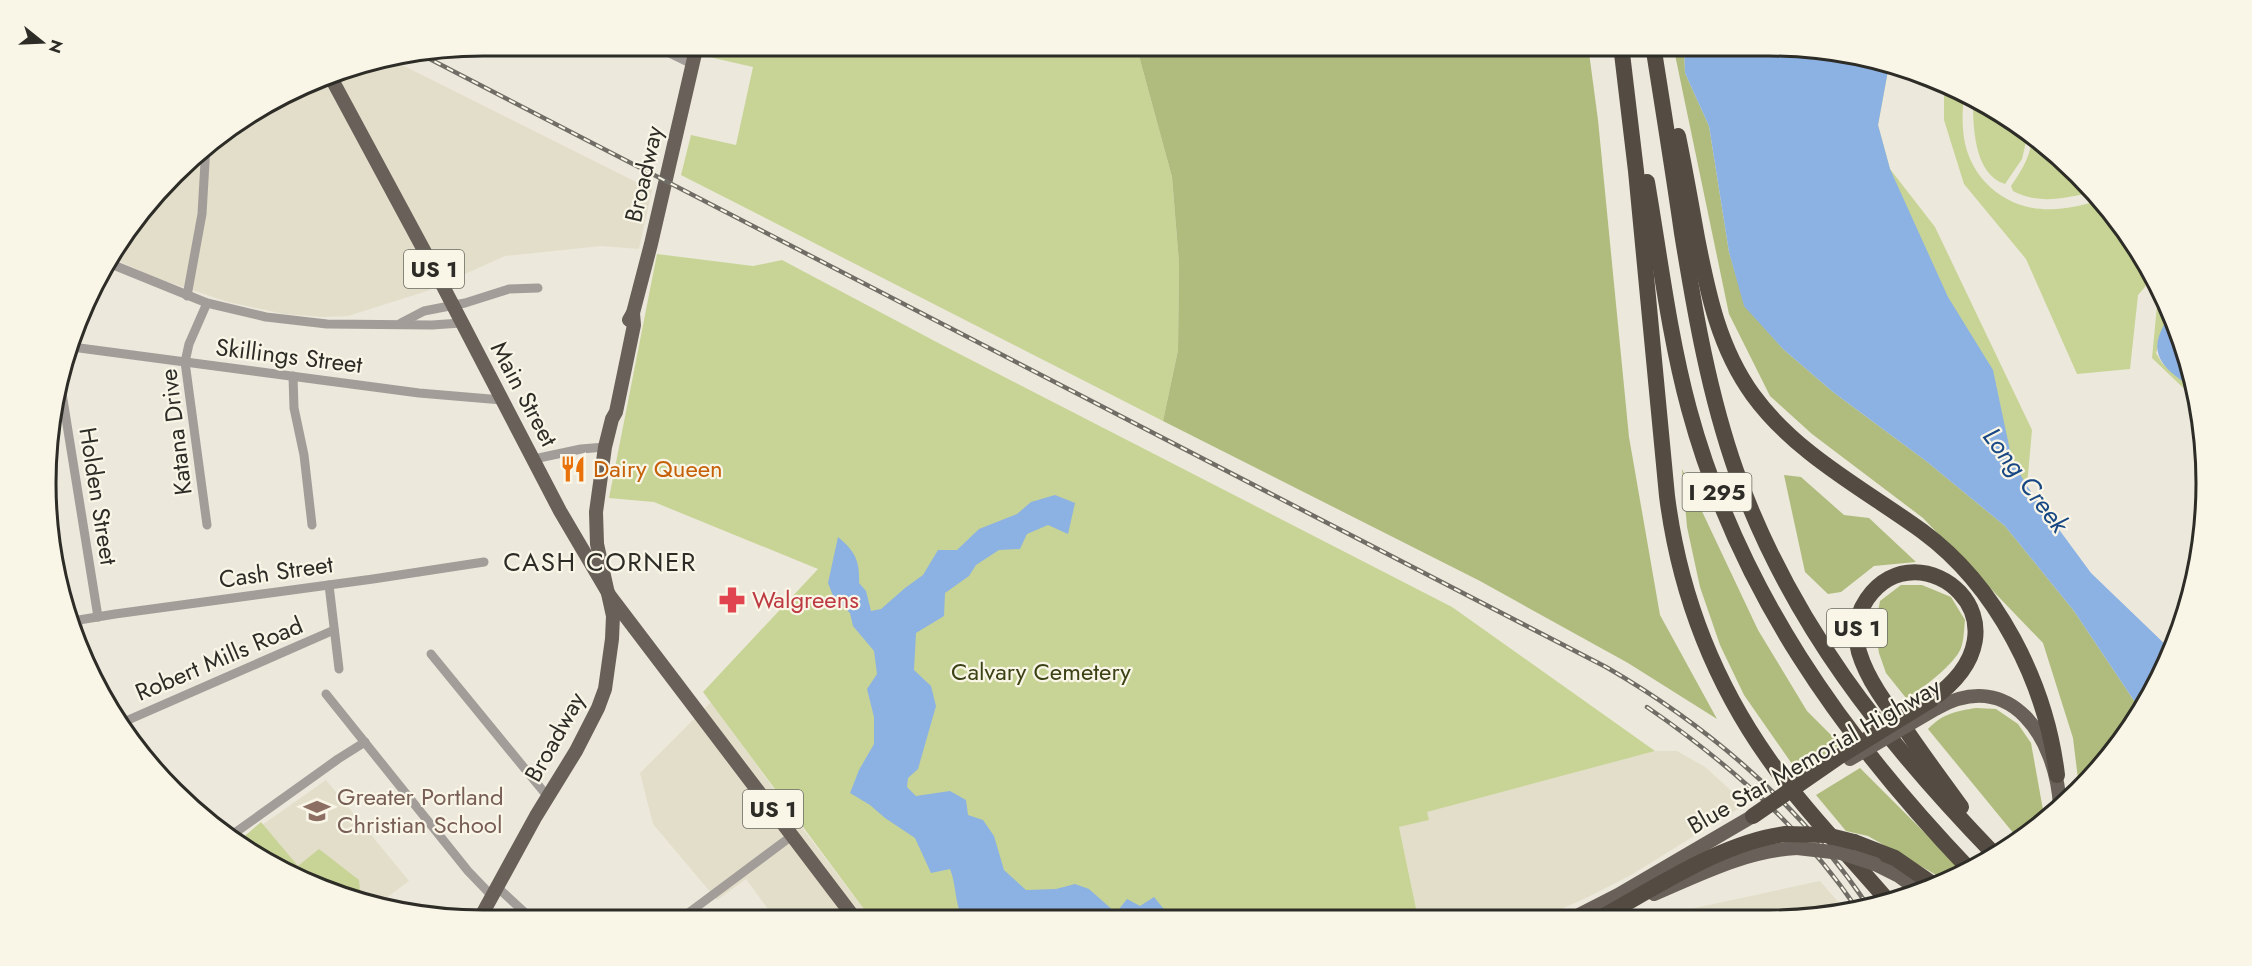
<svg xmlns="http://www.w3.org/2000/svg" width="2252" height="966" viewBox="0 0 2252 966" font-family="Jost,sans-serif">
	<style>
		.built { fill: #e3dec9 }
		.green { fill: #c8d496 }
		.forest { fill: #b0bc7e }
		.water { fill: #8cb1e3 }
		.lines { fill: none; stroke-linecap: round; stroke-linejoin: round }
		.minor { stroke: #a29d99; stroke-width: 9 }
		.primary { stroke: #686059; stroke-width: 14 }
		.motorway { stroke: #544b42; stroke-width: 16 }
		.rail-casing { stroke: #6f6d65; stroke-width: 4.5 }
		.rail { stroke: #f9f6e8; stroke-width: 2; stroke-dasharray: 7; stroke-linecap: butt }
		.primary-bridge { stroke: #686059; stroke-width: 14 }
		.motorway-bridge { stroke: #544b42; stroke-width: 16 }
		.labels { text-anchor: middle; stroke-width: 4.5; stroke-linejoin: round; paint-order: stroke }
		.shield { fill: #f9f6e8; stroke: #6a6961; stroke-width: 1.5 }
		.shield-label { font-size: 22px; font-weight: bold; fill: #2d2c27 }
		.street-label { font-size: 24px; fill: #2d2c27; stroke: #f9f6e8 }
		.food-label { font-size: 24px; fill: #c56008; stroke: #f9f6e8; text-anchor: start }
		.health-label { font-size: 24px; fill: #be3a42; stroke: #f9f6e8; text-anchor: start }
		.park-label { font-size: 24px; fill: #3b4214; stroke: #f9f6e8 }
		.education-label { font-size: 24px; fill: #785e54; stroke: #f9f6e8; text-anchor: start }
		.water-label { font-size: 26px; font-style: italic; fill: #184884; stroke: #f9f6e8 }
		.neighbourhood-label { font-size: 26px; letter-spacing: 1.5px; fill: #2d2c27; stroke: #f9f6e8 }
		.rim { fill: none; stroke: #2d2c27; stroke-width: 3 }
	</style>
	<rect width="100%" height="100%" fill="#ece8db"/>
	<!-- built -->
	<g class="built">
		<path d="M392,60l260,130 -13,59 -38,-3 -96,10 -78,35 -79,25 -25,1 -39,-3 -56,-12 -72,-24 -46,-21 84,-104 70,-49 78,-36z"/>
		<path d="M711,702l92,127 69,91h-96l-30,-41 -29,21 -64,-76 -13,-51z"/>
		<path d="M1655,751h22l28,16 41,37 -115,71 -43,22 -47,21h-123l-19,-91 29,-7 -2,-8z"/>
		<path d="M326,780l83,101 -31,23 -36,-6 -104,-56z"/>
		<path d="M1820,881l27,31 -20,5 -156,1 24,-10z"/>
	</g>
	<!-- green -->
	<g class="green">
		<path d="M707,45h429l36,132 7,86 -1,87 -15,71 -482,-246 10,-40 45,10 17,-78 -48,-11z"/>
		<path d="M1889,65l-11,60 12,44 45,58 97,203 -5,56 -187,-250z"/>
		<path d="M1944,84l20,9c-1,12 -2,24 -1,36 3,50 45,84 93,80 16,-1 31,-5 45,-9l16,17 30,48 -2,22 -7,8 -8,74 -53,5 -51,-115 -62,-75 -20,-64z"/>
		<path d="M1973,97l15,7 34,24 1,4 5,1 -6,26 -17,25c-32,-10 -32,-60 -32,-87z"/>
		<path d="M2033,136l25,18 35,38c-27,6 -54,13 -80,-1l-2,-5c12,-17 19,-30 22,-50z"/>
		<path d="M657,254l96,12 29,-6 162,86 508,261 203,144 -228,61 2,8 -30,7 19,91 -546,2 -169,-228 115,-123 -164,-67 -45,-4z"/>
		<path d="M2159,285l13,30 -4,2 -12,36 6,10 34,28 1,10 -45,-43z"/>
		<path d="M261,822l37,44 21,-17 40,31 1,11 -7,8 -11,-1 -104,-56z"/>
	</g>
	<!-- forest -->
	<g class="forest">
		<path d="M1136,45h452l10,75 31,317 31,178 57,104 -89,-56 -148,-82 -317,-160 15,-71 1,-87 -7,-86z"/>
		<path d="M1673,45h11l1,28 24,53 20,126 16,54 38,43 50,43 93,69 79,65 69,85 65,97 -22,41 -38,38 -6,-49 -30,-95 -120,-125 -111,-84 -42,-38 -41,-82z"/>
		<path d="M1682,469l76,161 49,81 33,33 -41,30 -55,-79 -24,-50 -20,-58 -13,-60z"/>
		<path d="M1784,475l17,2 43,38 25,3 47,44 -42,4 -33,26 -13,2 -23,-22z"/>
		<path d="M1901,585h21l29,12 14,23c-1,9 -1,20 -4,28 -6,16 -40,42 -55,50l-20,-25 -7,-20 -4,-26 5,-26z"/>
		<path d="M1976,708l20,1 22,15 13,19 14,78 -9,9 -17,10 -91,-111c14,-15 28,-18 48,-21z"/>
		<path d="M1860,768l104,104 -18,10 -8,-6 -70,-40 -22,-5 -30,-36z"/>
	</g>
	<!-- water -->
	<g class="water">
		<path d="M1684,45h85l120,20 -11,60 12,44 58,128 45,73 19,90 15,26 64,87 79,76 -31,59 -65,-97 -69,-85 -79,-65 -93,-69 -50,-43 -39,-43 -15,-54 -20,-126 -24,-53z"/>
		<path d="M2172,315l20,55 4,21c-21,-16 -49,-30 -35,-60 3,-6 5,-12 11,-16z"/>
		<path d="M1055,495l20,8 -7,31 -20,-9 -21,9 -7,15 -21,1 -23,15 -7,11 -24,17 -1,23 -28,17 -2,37 17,16 5,20 -18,63 -10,9 -1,9 9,9 34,-5 16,9 2,15 15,5 11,16 10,34 22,20 30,-1 19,-5 14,5 27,24 11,-14 13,7 14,-9 18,22 -208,1c-10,-16 -7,-34 -14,-51l-19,4 -16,-35 -30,-20 -15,-13 -20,-12 9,-23 15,-26v-27l-7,-28 10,-15 -3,-23 -21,-25 -3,-13 -16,-15 -6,-15 10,-46c17,14 22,24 21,46l7,8 5,20 10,-2 24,-21 18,-13 15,-25h19l22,-21 38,-15 14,-12z"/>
	</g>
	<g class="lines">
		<!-- minor -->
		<g class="minor">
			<path d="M653,45l39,19"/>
			<path d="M106,262l101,41 59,14 61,7 105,1 29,-2"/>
			<path d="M187,296l15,-82 4,-69"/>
			<path d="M401,323l23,-12 41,-8 44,-14 29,-1"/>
			<path d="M72,347l347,46 83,7"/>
			<path d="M293,376l1,32 10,47 8,70"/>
			<path d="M60,381l38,236"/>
			<path d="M534,459l47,-10 24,-2"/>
			<path d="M207,525l-22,-163 4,-18 18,-41"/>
			<path d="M329,585l10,84"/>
			<path d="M73,621l42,-7 258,-35 111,-17"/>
			<path d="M77,621l5,24"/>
			<path d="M431,654l117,143"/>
			<path d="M326,694l142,177 24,25"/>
			<path d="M119,724l215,-94"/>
			<path d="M229,837l109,-78 27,-17"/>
			<path d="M497,887l37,34"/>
			<path d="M679,920l114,-85"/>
		</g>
		<!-- primary -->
		<g class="primary">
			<path d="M329,74l104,193 127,244 50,85 246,324"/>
			<path d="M629,320l4,-7 18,-69 46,-199"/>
			<path d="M1937,708c75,-41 119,31 123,98"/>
			<path d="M1875,864l24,12 22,16"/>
			<path d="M1654,894c47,-20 91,-43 143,-46"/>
			<path d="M1573,918l45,-23 135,-79"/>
			<path d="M479,920l57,-104 40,-65 22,-43 7,-19 7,-50 1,-23 -16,-72 -1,-32 9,-65 7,-28 4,-7 18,-87 -1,-12"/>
		</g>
		<!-- motorway -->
		<g class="motorway">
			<path d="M1621,45l15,126 31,325c12,94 46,184 101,262 35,51 80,96 120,143"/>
			<path d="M1653,45c10,63 20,125 29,188 13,80 27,161 54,238 55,153 147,268 258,383"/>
			<path d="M1678,136c7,34 13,68 19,102 11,56 22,110 56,157 43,59 111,94 169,136 75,55 124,152 135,244"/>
			<path d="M1647,182c13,76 22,153 42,227 49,181 153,327 280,460"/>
			<path d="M1931,700c110,-77 -12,-176 -64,-101 -11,16 -13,35 -8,53 9,30 30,56 49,81 17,25 35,49 53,74"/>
			<path d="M1854,842l41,16 42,29"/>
			<path d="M1600,918c55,-30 124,-77 186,-84"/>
		</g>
		<!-- rail casing -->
		<g class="rail-casing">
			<g id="rail">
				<path d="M422,55l1184,612c104,60 195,139 262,239"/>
				<path d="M1647,707c80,55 156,121 210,202"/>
			</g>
		</g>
		<!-- rail -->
		<use href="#rail" class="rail"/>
		<!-- primary-bridge -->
		<g class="primary-bridge">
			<path d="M1850,759l87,-51"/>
			<path d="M1797,848l44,5 34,11"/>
		</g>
		<!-- motorway-bridge -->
		<g class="motorway-bridge">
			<path d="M1753,816l87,-60 91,-56"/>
			<path d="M1786,834l40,1 28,7"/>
		</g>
	</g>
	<!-- icons -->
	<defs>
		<g id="restaurant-bare" transform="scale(2.07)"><path d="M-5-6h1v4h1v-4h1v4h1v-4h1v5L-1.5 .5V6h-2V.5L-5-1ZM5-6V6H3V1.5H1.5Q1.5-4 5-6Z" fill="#e8710a" stroke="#f9f6e8" stroke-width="2.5" paint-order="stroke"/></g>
		<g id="pharmacy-bare" transform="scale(2.07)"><path d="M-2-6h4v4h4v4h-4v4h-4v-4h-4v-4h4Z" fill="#e0444e" stroke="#f9f6e8" stroke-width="2.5" paint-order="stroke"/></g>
		<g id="school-bare" transform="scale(2.07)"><path d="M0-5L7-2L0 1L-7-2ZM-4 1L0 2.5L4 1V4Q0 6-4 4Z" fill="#8d6e63" stroke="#f9f6e8" stroke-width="2.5" paint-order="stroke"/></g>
	</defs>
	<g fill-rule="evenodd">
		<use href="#restaurant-bare" x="573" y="469"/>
		<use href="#pharmacy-bare" x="732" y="600"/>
		<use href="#school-bare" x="317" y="811"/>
	</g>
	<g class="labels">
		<!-- shield labels -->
		<g class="shield">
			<rect x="404" y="250" width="60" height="38" rx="4.5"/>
			<rect x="1682.5" y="473" width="69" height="38" rx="4.5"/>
			<rect x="1827" y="609" width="60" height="38" rx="4.5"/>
			<rect x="743" y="790" width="60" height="38" rx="4.5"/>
		</g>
		<g class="shield-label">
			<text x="434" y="277">US 1</text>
			<text x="1717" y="500">I 295</text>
			<text x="1857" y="636">US 1</text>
			<text x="773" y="817">US 1</text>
		</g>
		<!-- street labels -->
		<g class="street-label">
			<text transform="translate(644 174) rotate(-77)" y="8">Broadway</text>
			<text transform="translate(289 356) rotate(7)" y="8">Skillings Street</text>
			<text transform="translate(524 394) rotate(62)" y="8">Main Street</text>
			<text transform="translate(176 432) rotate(-97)" y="8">Katana Drive</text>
			<text transform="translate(98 496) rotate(81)" y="8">Holden Street</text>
			<text transform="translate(276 572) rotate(-8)" y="8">Cash Street</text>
			<text transform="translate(219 659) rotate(-23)" y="8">Robert Mills Road</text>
			<text transform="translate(555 737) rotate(-61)" y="8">Broadway</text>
			<text transform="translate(1814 756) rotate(-30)" y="8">Blue Star Memorial Highway</text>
		</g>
		<!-- food labels -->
		<g class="food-label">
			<text x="593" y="477">Dairy Queen</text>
		</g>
		<!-- health labels -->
		<g class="health-label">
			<text x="752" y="608">Walgreens</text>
		</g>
		<!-- park labels -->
		<g class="park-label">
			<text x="1041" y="680">Calvary Cemetery</text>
		</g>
		<!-- education labels -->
		<g class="education-label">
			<text x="337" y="805">Greater Portland<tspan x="337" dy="28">Christian School</tspan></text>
		</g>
		<!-- water labels -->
		<g class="water-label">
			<text transform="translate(2026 480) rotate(53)" y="9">Long Creek</text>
		</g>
		<!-- neighbourhood labels -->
		<g class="neighbourhood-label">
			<text x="600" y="571">CASH CORNER</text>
		</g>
	</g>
	<!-- crop -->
	<path d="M0 0H2252V966H0ZM483 56H1769A427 427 0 0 1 2196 483V483A427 427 0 0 1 1769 910H483A427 427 0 0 1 56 483V483A427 427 0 0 1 483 56Z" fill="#f9f6e8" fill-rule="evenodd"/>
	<path class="rim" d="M483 56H1769A427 427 0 0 1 2196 483V483A427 427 0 0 1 1769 910H483A427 427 0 0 1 56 483V483A427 427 0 0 1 483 56Z"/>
	<!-- north arrow -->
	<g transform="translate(42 42) rotate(108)" stroke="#f9f6e8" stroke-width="4.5" paint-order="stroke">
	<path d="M0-4.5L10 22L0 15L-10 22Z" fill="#2d2c27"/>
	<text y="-9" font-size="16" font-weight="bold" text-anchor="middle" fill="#2d2c27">N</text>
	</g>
</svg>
